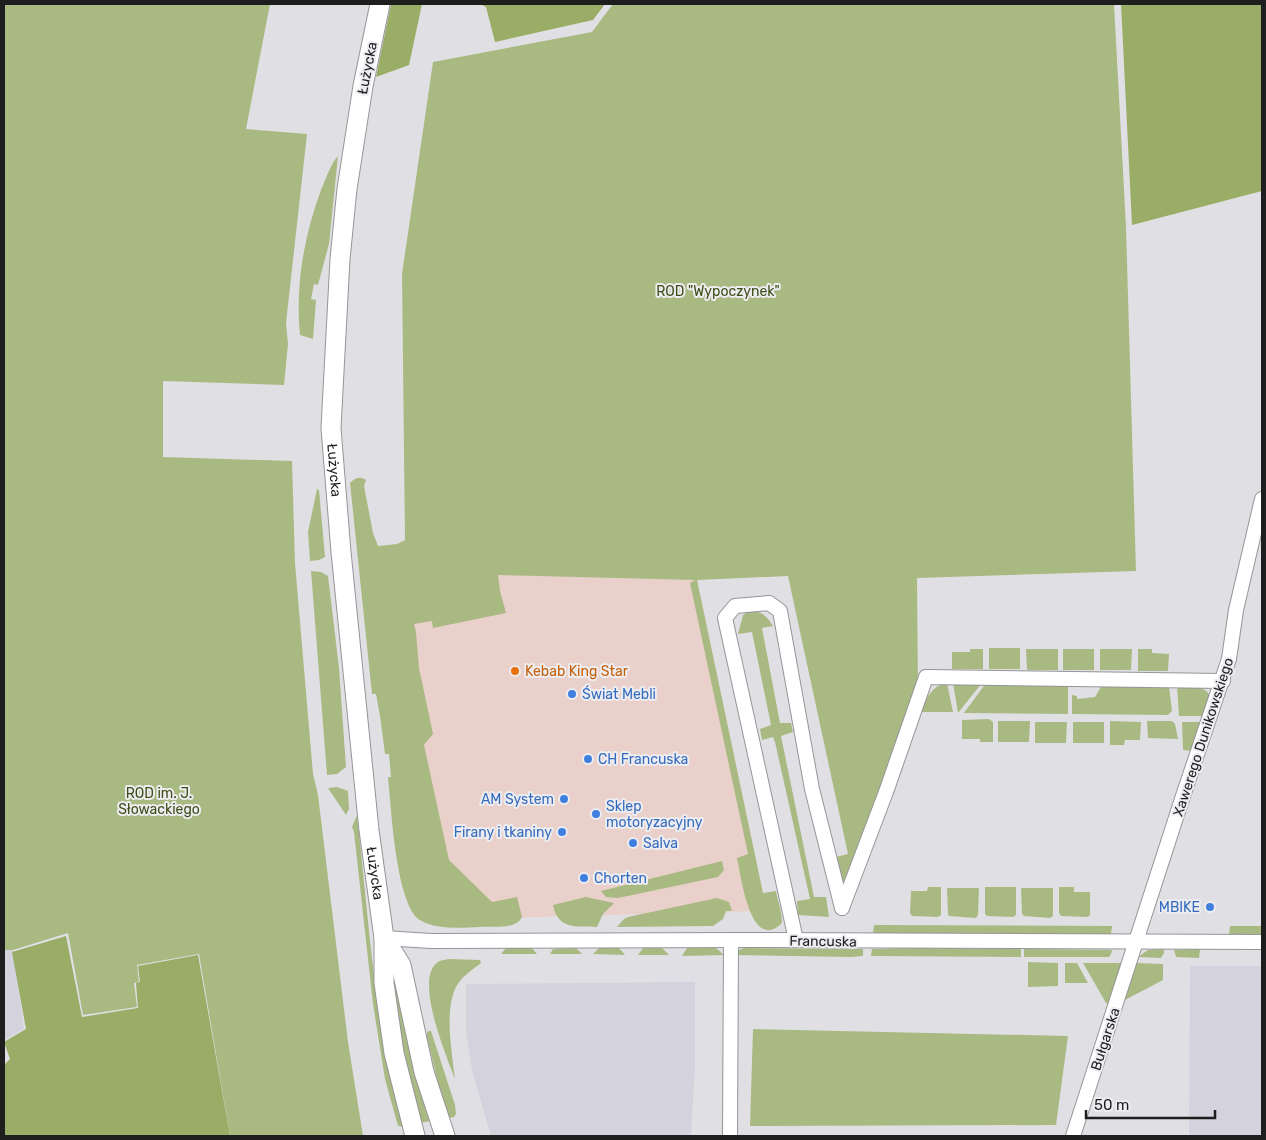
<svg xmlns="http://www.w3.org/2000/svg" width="1266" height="1140" viewBox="0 0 1266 1140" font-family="Rubik,sans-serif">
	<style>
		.commercial { fill: #ead0ca }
		.built { fill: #d3d2dd }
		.green { fill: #a9b982 }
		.forest { fill: #99ad66 }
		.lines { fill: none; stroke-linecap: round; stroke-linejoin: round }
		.street-casing { stroke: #959599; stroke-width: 16 }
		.secondary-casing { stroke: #959599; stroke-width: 21 }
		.street { stroke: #fff; stroke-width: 14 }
		.secondary { stroke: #fff; stroke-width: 19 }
		.food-dot { fill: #e8710a; stroke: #ededf1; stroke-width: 2 }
		.shop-dot { fill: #3f7fe0; stroke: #ededf1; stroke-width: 2 }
		.labels { text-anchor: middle; stroke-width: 4; stroke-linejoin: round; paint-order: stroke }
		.street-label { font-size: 14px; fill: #1e1e1f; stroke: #ededf1 }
		.park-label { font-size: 14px; fill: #3f4c17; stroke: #ededf1 }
		.food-label { font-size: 14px; fill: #c56008; stroke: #ededf1; text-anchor: start }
		.shop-label { font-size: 14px; fill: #366cbe; stroke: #ededf1; text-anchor: start }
	</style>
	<rect width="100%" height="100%" fill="#e0e0e4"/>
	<!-- commercial -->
	<path class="commercial" d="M406,572l291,8 59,280 4,51 -262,7 -59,-55 -40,-229z"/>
	<!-- built -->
	<g class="built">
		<path d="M4,950h9l11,79 -20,11z"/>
		<path d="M1190,966h72v170h-73z"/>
		<path d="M695,982v84l-4,70h-200l-19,-65 -6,-40v-47z"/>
	</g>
	<!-- green -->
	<g class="green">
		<path d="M4,4h266l-24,125 61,5 -21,189 2,21 -4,41 -121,-4v76l129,4 3,102 18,211 5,21 30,247 15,94h-133l-31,-182 -62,11 2,17 -5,1 3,24 -54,8 -15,-82 -55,17h-9z"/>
		<path d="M613,4h501l12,223 10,344 -219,7 1,113 -75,202 -7,-36 12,-3 -60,-278 -91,4 66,313 13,-2c2,12 6,20 6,32 -32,31 -41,-48 -45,-65l11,-4 -58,-271 5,-3 -197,-5 2,16 6,22 -73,15 -1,-7 -18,3 2,8 3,36 14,66 -9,11 25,115 43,42 25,-5 5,20c-6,13 -29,9 -42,10 -19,1 -44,3 -60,-7 -24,-14 -29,-114 -32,-143h3l-2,-23h-4l-5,-38 -4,-22h-4l-22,-211c5,-5 10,-7 16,-3l-2,6 9,47 5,13 19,-2 8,-4 -3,-266 31,-212 159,-30z"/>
		<path d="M338,156l-9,88 -11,41 -4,-1 -3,15 5,1 -3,39 -13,-4c-5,-49 4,-99 21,-145 5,-11 9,-25 17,-34z"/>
		<path d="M317,489l2,1 6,67 -6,3 -9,1 -2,-29z"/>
		<path d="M311,571l10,1 7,4 11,92 7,99 -9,7 -10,1z"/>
		<path d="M751,610c11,2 16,6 22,16l-11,2 18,95h11l2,9 -12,4 33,161h12l3,20 -31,-2 -1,-14 13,-2 -35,-157 -2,-5 -11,3 -2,-11 11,-4 -19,-93 -14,2 5,-19z"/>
		<rect x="989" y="648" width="31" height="21"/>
		<path d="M970,649h13v20h-31v-17h18z"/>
		<path d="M1026,649h32v21h-31z"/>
		<rect x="1063" y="649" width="31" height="21"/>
		<path d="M1100,649h32l-1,21h-31z"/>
		<path d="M1138,649h14v4l17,1 -1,17h-30z"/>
		<path d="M947,683l6,29h-35c9,-12 12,-26 29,-29z"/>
		<path d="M953,683h29l-24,30z"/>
		<path d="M986,683l82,2v29l-104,-1z"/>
		<path d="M1102,685l67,1 3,25 -4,4 -96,-1v-19l5,1v3l18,-2z"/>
		<path d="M1177,686c10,1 35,-2 33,15 -1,5 -4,10 -6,15h-25z"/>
		<path d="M989,719l4,3v20h-13v-3h-18v-19z"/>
		<path d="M998,721h32l-1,21h-31z"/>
		<path d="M1110,721l31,1 -1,18h-15l-1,5h-14z"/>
		<path d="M1147,721h25l3,3 3,15 -30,-1z"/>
		<path d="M1035,722h32l-1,21h-31z"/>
		<rect x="1073" y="722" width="31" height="21"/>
		<path d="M1182,722h18l1,3 -9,26 -9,-1z"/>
		<path d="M337,787l11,4 1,18 -3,6 -18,-27z"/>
		<path d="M357,815c12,104 17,210 46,312l-5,-1 -13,-47 -12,-75 -19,-172 -2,-5z"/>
		<path d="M722,861l2,9 -6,7 -100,21 -12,-1 -5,-6z"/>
		<path d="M928,887h13v28l-3,2 -26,-1 -2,-3 1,-22h16z"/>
		<path d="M985,887h31v28l-3,2 -26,-1 -2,-2z"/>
		<path d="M1059,887h15v5h16v23l-2,2 -27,-1 -2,-3z"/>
		<path d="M947,888h32l-1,27 -2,3 -27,-2 -1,-2z"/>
		<path d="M1021,888h32v28l-3,2 -26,-2 -2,-2z"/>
		<path d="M586,897l28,6 -11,11 -6,13c-21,-1 -39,3 -44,-22z"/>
		<path d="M717,898l12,4 3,9h-6l-3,8 -10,7 -96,1 7,-8 4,-2z"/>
		<path d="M874,925l238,1 -1,8 -238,-1z"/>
		<path d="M1230,926h32v8h-33z"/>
		<path d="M531,947l6,7h-36l5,-6z"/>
		<path d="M576,948l6,6h-32l3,-5z"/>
		<path d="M599,948h20l6,7 -32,-1z"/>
		<path d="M643,948h19l7,7h-31z"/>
		<path d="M687,948h29l8,7 -42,1z"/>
		<path d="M744,948l119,1v7l-12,1 -116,-2 4,-5z"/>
		<path d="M918,948l103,1v8l-150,-1 1,-7z"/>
		<path d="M1024,949l88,1 -1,4 -2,3h-85z"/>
		<path d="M1164,949v4l-3,5 -23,-1 10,-7z"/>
		<path d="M1200,949l-1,9 -23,-1 -2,-7z"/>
		<path d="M449,959l31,1 1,3c-9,7 -20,14 -25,24 -12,24 -4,66 -1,92 -8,-22 -42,-101 -17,-117 2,-2 8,-2 11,-3z"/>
		<path d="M1028,962l30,1v23l-30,1z"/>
		<path d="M1065,963h12l11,20h-23z"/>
		<path d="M1083,963h40l-13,41 -4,-1z"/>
		<path d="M1136,963l27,1v16l-40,21z"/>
		<path d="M396,975l14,76 20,70 -10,2 -18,-73 -9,-74z"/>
		<path d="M753,1029l315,7 -12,89 -306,1z"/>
		<path d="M429,1031h2l24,74 1,9 -2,3 -5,1 -12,-39 -10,-42v-5z"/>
	</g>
	<!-- forest -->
	<g class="forest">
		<path d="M391,4h31l-13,61 -33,12z"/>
		<path d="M480,4h125l-12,16 -98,22 -9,-35z"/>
		<path d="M1121,4h141v187l-130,34z"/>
		<path d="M66,936l16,81 56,-9 -2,-25 4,-1 -2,-16 60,-11 32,181h-226v-71l6,-6 -6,-17 22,-13 -14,-77z"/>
	</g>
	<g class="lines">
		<!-- street casing -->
		<g class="street-casing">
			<g id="street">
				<path d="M842,908l44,-116 40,-115 297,4"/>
				<path d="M384,938l47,3 314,-1 517,2"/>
				<path d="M796,940l-71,-322 10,-12 34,-3 11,8 32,178 30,119"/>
				<path d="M730,1136l1,-196"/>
				<path d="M1073,1136l109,-337 47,-140 7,-49 26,-111"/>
			</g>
		</g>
		<!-- secondary casing -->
		<g class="secondary-casing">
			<g id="secondary">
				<path id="s1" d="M380,4l-17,82 -16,103 -7,70 -9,169 10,124 28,278 15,108v45l10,70 21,83"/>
				<path d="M384,938l17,27 23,107 21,64"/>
			</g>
		</g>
		<!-- street -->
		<use href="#street" class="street"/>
		<!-- secondary -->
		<use href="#secondary" class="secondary"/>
	</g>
	<!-- markers -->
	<circle class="food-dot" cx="515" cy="671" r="5"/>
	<g class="shop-dot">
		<circle cx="572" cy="694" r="5"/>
		<circle cx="588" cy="759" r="5"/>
		<circle cx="564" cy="799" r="5"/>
		<circle cx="596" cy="814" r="5"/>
		<circle cx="562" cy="832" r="5"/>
		<circle cx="633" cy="843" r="5"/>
		<circle cx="584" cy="878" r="5"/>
		<circle cx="1210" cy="907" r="5"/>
	</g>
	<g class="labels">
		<!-- street labels -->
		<g class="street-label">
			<text transform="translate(367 68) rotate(-79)" y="5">Łużycka</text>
			<text dy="5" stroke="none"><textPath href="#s1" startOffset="470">Łużycka</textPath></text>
			<text transform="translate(1203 737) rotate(-72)" y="5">Xawerego Dunikowskiego</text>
			<text dy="5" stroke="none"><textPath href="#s1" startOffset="875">Łużycka</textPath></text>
			<text transform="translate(823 941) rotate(1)" y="5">Francuska</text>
			<text transform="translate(1105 1039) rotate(-72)" y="5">Bułgarska</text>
		</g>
		<!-- park labels -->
		<g class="park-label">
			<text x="718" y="296">ROD "Wypoczynek"</text>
			<text x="159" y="798">ROD im. J.<tspan x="159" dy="16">Słowackiego</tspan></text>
		</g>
		<!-- food labels -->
		<g class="food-label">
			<text x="525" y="676">Kebab King Star</text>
		</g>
		<!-- shop labels -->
		<g class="shop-label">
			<text x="582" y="699">Świat Mebli</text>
			<text x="598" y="764">CH Francuska</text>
			<text x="554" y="804" text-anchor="end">AM System</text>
			<text x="606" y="811">Sklep<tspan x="606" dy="16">motoryzacyjny</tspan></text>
			<text x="552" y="837" text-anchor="end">Firany i tkaniny</text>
			<text x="643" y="848">Salva</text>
			<text x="594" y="883">Chorten</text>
			<text x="1200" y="912" text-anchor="end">MBIKE</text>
		</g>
	</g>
	<!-- border -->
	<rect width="1266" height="1140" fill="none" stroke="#1e1e1f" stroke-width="10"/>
	<!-- scale -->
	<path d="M1086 1110v8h129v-8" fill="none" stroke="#1e1e1f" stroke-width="2.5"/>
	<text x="1094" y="1110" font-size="15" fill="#1e1e1f" stroke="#ededf1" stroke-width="4" paint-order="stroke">50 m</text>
</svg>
